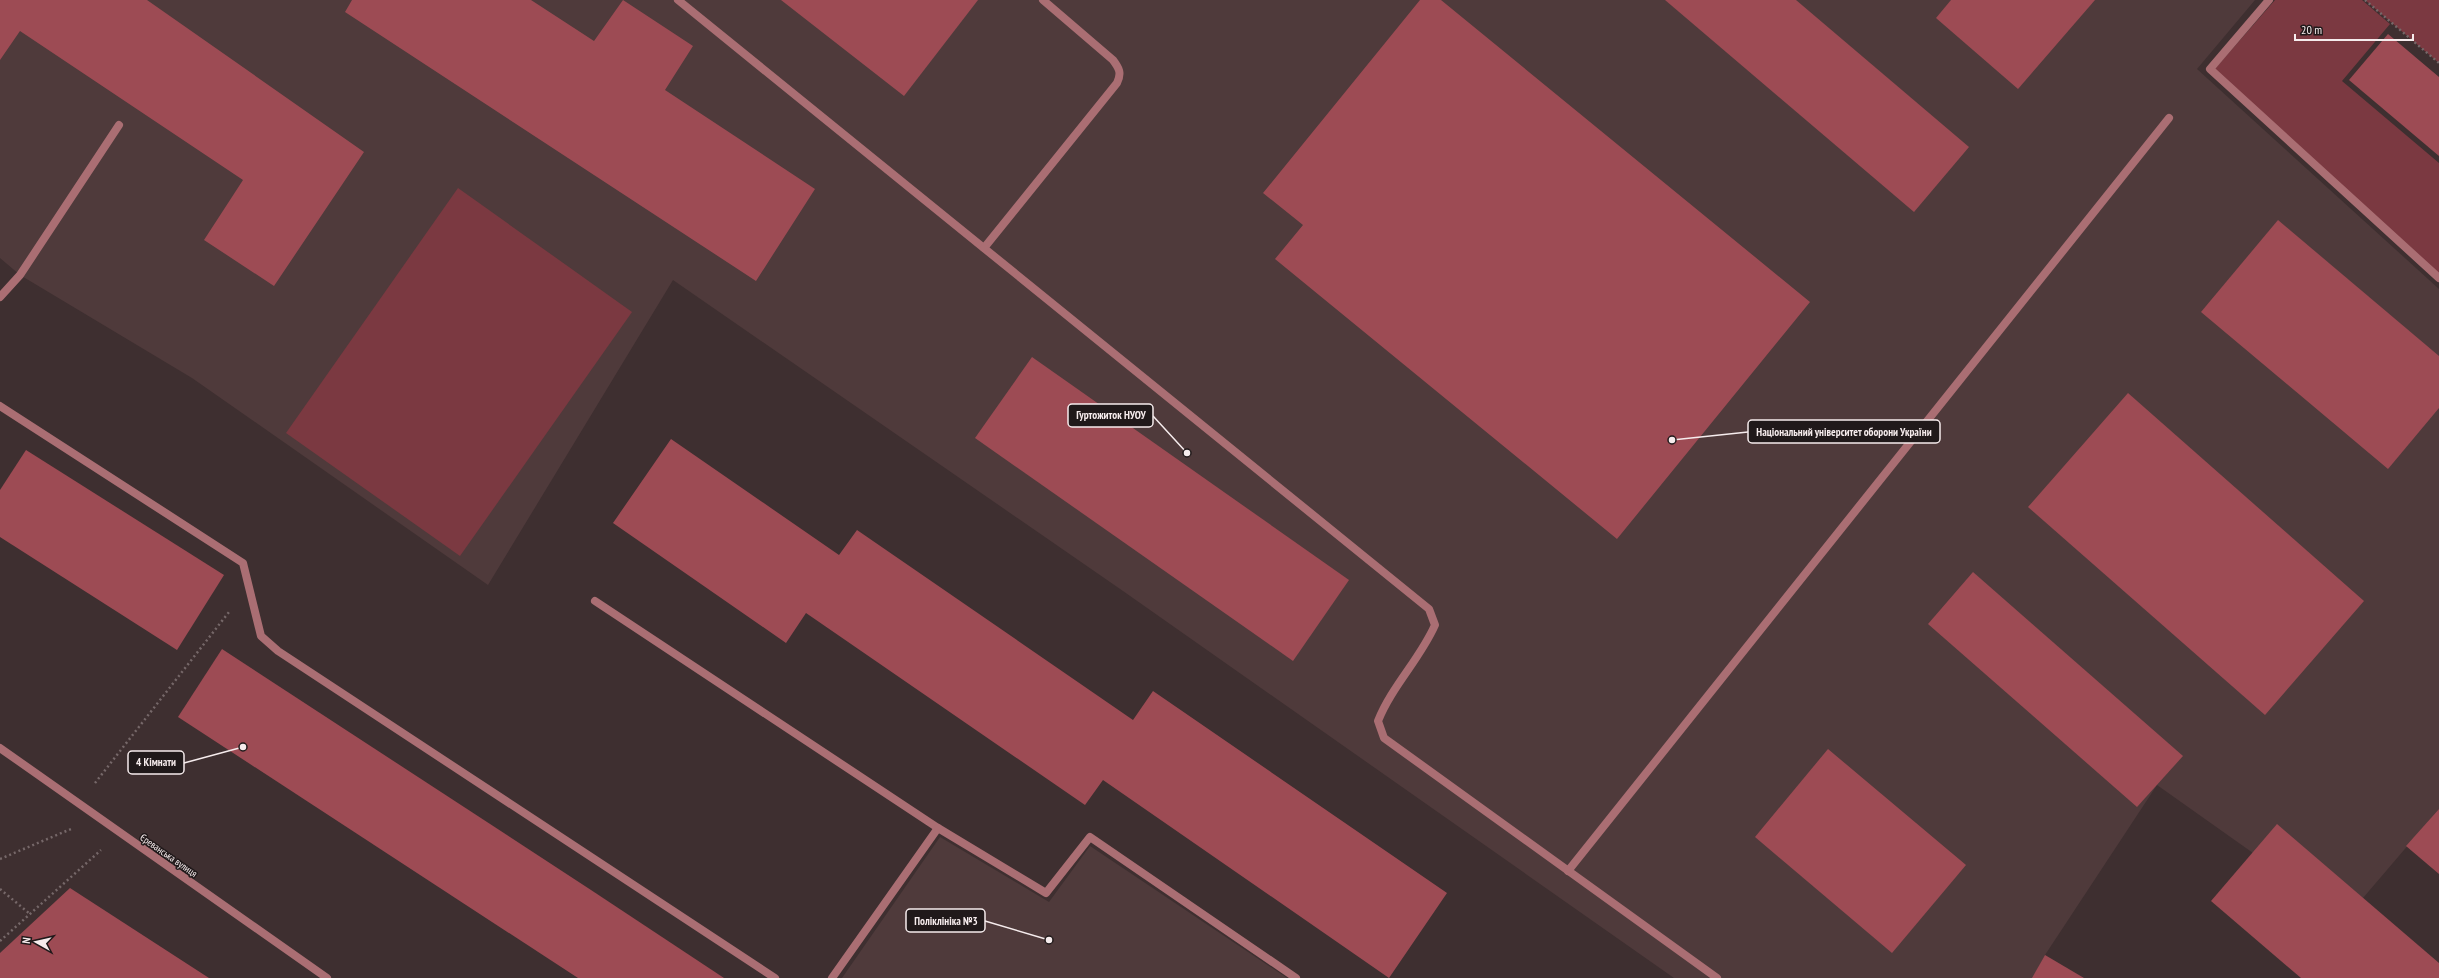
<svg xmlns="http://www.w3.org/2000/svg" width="2439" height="978" viewBox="0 0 2439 978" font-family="'PT Sans Narrow',sans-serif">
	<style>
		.built { fill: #4f3a3b }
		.green { fill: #7b3941 }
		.building { fill: #9d4b54 }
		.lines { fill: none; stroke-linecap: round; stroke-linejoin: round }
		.path { stroke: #766869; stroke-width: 2.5; stroke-dasharray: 2 3; stroke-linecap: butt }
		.service { stroke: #aa6e73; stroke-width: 8 }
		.minor { stroke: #aa6e73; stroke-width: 8 }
		.labels { text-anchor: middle; stroke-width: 3; stroke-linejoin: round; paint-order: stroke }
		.street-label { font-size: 10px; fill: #f6eced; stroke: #20191a }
		.leader { fill: none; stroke: #f6eced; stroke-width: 1.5 }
		.callout-dot { fill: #f6eced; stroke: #20191a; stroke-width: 1.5 }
		.callout { fill: #20191a; stroke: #f6eced; stroke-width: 1.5 }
		.callout-label { font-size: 11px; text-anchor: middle; font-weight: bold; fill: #f6eced }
	</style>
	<rect width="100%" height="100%" fill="#3e2f30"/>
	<!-- built -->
	<g class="built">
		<path d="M0,0h2255l-58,69 242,220v520l-76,89 -110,-45 -96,-68 -112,170 -12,23h-359l-551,-387 -450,-311 -185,305 -296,-207 -172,-103 -20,-17z"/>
		<path d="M940,837l109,65 41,-56 197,132h-445z"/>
	</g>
	<!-- green -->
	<g class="green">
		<path d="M2275,0h87l28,24 -48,57 97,82v113l-226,-205z"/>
		<path d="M2365,0h74v63z"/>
		<path d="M458,188l174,124 -172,244 -174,-123z"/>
	</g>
	<!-- building -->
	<g class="building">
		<path d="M0,0h147l217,152 -90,134 -70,-46 39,-60 -223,-149 -20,29z"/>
		<path d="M352,0h179l63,41 29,-41 70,46 -28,44 150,99 -59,92 -411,-269z"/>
		<path d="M781,0h197l-74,96z"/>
		<path d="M1420,0h21l369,302 -193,237 -342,-280 28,-34 -40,-32z"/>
		<path d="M1665,0h131l173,147 -55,65z"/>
		<path d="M1951,0h144l-77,89 -82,-71z"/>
		<path d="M2388,34l51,43v79l-90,-76z"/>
		<path d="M2278,220l161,136v52l-51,61 -187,-157z"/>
		<path d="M1032,357l317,223 -56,81 -318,-223z"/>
		<path d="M2128,393l236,208 -99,114 -237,-208z"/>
		<path d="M671,439l168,116 18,-25 276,190 20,-29 294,202 -58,85 -286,-198 -18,25 -279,-192 -20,30 -173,-120z"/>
		<path d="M26,450l198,125 -47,75 -177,-113v-47z"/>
		<path d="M1973,572l210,184 -46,51 -209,-183z"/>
		<path d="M222,649l369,241 133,88h-146l-400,-261z"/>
		<path d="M1828,749l138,116 -74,88 -137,-116z"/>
		<path d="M2439,809v65l-33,-28z"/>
		<path d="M2277,824l162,139v15h-138l-90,-77z"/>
		<path d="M70,888l139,90h-209v-25z"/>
		<path d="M2045,955l39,23h-52z"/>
	</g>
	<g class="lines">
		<!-- path -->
		<g class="path">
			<path d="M2365,0l74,63"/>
			<path d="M95,783l134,-171"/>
			<path d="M0,859l71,-30"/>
			<path d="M0,889l30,25"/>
			<path d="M0,941l101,-91"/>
		</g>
		<!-- service -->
		<g class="service">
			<path d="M678,0l751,609 6,16c-15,34 -43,61 -57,96l6,17 333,240"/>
			<path d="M2269,0l-59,69 229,209"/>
			<path d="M984,248l133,-165c5,-10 2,-15 -4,-23l-70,-60"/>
			<path d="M0,297l20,-22 99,-150"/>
			<path d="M0,406l243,157 18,73 17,15 497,327"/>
			<path d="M595,601l343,227 108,65 44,-56 206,141"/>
			<path d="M1568,871l601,-753"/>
			<path d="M832,978l106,-150"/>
		</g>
		<!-- minor -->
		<path class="minor" d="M0,748l327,230"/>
	</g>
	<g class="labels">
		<!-- street labels -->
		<g class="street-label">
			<text transform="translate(169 855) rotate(35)" y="4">Єреванська вулиця</text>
		</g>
	</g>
	<!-- callouts -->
	<path class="leader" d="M1187 453L1153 416M1672 440L1748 432M243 747L184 763M1049 940L985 921"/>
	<g class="callout-dot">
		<circle cx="1187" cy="453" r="4"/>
		<circle cx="1672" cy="440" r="4"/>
		<circle cx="243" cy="747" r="4"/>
		<circle cx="1049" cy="940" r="4"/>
	</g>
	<g class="callout">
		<rect x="1068" y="404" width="85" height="23" rx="4"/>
		<rect x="1748" y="420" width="192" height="23" rx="4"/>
		<rect x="128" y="751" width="56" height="23" rx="4"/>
		<rect x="906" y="909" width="79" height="23" rx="4"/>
	</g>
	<g class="callout-label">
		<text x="1111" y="419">Гуртожиток НУОУ</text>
		<text x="1844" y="436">Національний університет оборони України</text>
		<text x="156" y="766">4 Кімнати</text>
		<text x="946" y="925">Поліклініка №3</text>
	</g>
	<!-- north arrow -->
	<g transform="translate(36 942) rotate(278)" stroke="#20191a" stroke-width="3" paint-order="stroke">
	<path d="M0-3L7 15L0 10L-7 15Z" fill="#f6eced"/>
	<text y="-6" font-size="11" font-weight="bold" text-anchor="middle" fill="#f6eced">N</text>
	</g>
	<!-- scale -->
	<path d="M2295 34v6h118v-6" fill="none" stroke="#f6eced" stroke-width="2"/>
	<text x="2301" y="34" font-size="12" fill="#f6eced" stroke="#20191a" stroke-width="3" paint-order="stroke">20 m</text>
</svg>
